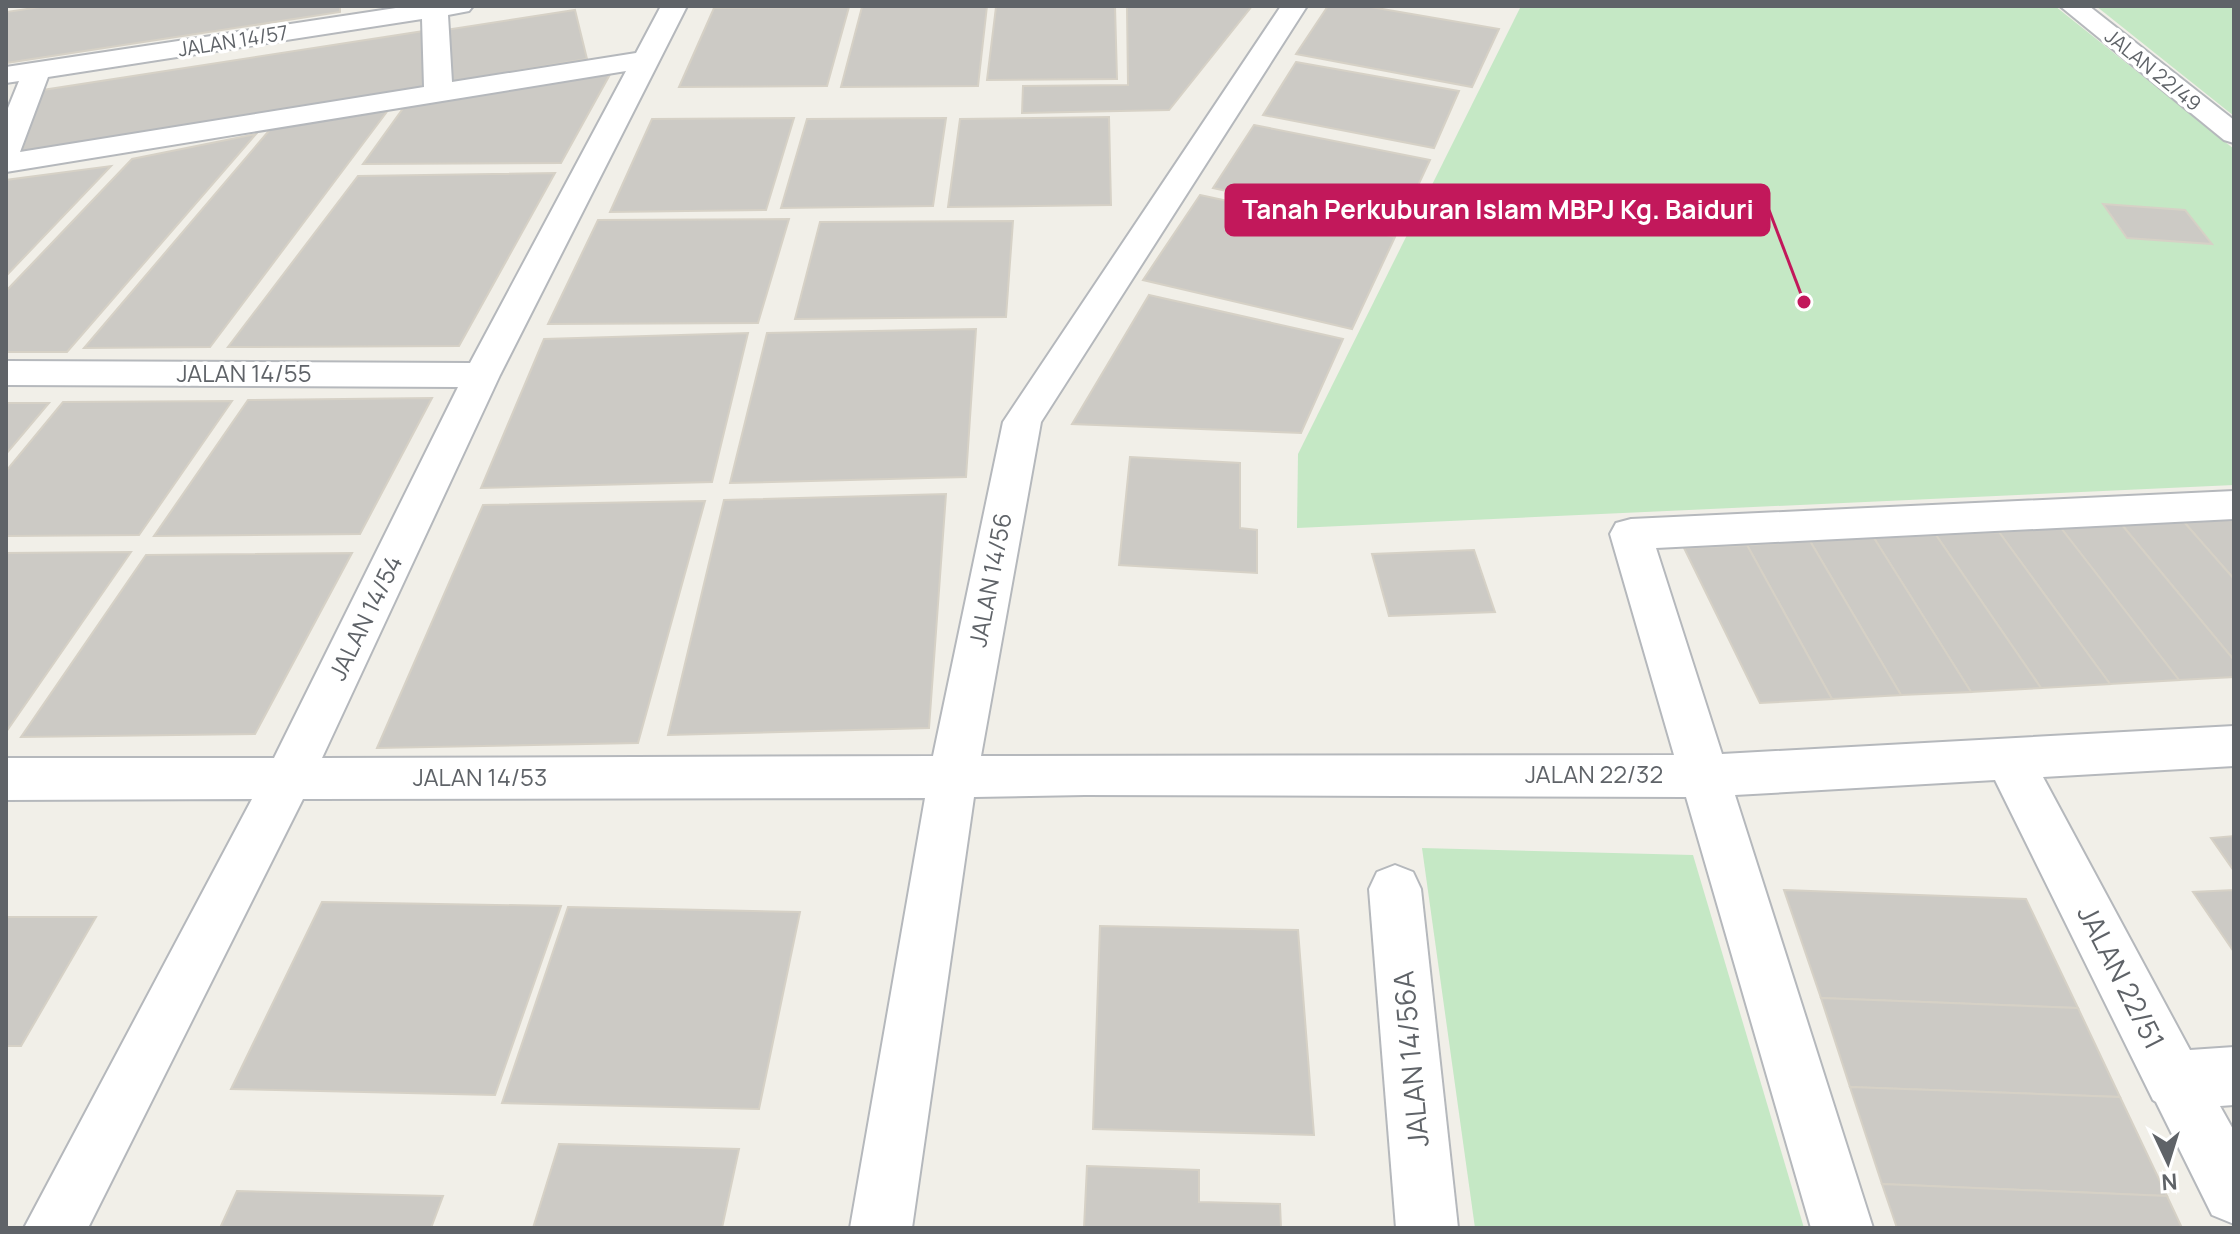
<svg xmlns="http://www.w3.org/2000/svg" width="2240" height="1234" viewBox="0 0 2240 1234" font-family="Manrope,sans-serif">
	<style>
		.green { fill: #c5e8c5 }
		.building { fill: #cccac5; stroke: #d6d1c6; stroke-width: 2 }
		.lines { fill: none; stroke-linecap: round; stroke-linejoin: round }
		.minor-casing { stroke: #b5b8bc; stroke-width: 4 }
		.minor { fill: #fff; fill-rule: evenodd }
		.labels { text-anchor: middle; stroke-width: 7; stroke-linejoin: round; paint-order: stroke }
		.far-street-label { font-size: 20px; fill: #5f6368; stroke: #fff }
		.street-label { font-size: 24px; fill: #5f6368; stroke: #fff }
		.near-street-label { font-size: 28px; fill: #5f6368; stroke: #fff }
		.leader { fill: none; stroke: #c2185b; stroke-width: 3 }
		.callout-dot { fill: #c2185b; stroke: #fff; stroke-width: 3 }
		.callout { fill: #c2185b; stroke: #c2185b; stroke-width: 3 }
		.callout-label { font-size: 26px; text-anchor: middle; font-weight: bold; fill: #fff }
	</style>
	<rect width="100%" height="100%" fill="#f1efe8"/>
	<!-- green -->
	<g class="green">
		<path d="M1521,6h534l179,143v336l-937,43 1,-74z"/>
		<path d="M2096,6h138v110z"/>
		<path d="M1422,848l271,7 111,373h-329z"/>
	</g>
	<!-- building -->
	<g class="building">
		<path d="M47,6h293v6l-334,51v-51z"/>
		<path d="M987,6l-9,80 -137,1 21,-80z"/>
		<path d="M1115,6l2,73 -130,1 9,-73z"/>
		<path d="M1127,6h125l-83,104 -147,3 1,-27 105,-1z"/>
		<path d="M1328,6h37l134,23 -27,58 -176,-33z"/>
		<path d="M849,7l-22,79 -148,1 35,-79z"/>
		<path d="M575,10l12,49 -137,23 -5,-52z"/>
		<path d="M424,31l3,57 -407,68 23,-66z"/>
		<path d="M1296,62l163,29 -25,57 -171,-33z"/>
		<path d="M613,69l-52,94 -198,1 44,-61z"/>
		<path d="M389,109l-179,238 -126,1 189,-222z"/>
		<path d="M1109,117l2,88 -163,2 12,-88z"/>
		<path d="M794,118l-28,92 -156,2 42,-93z"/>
		<path d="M946,118l-13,88 -152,2 26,-89z"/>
		<path d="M1254,125l176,35 -32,68 -185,-40z"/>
		<path d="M256,134l-189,218h-61v-61l126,-132z"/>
		<path d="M111,166l-105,110v-96z"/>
		<path d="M555,173l-96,173 -231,1 130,-171z"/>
		<path d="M1200,195l195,42 -43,92 -209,-49z"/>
		<path d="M2103,204l82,6 27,34 -85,-6z"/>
		<path d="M789,219l-31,104 -210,1 50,-104z"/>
		<path d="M1013,221l-7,96 -211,2 25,-97z"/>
		<path d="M1149,295l194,44 -42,94 -229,-9z"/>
		<path d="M976,329l-10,148 -236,6 37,-150z"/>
		<path d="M748,333l-36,149 -231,6 63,-149z"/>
		<path d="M432,398l-72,136 -206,2 94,-136z"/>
		<path d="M232,401l-93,134 -133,1v-65l57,-69z"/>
		<path d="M6,403h43l-43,51z"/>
		<path d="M1130,457l110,6v65l17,2v43l-138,-8z"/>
		<path d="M946,494l-17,234 -261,7 56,-235z"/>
		<path d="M705,501l-67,242 -261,5 106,-243z"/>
		<path d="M2234,520v59l-50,-57z"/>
		<path d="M2184,522l50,57v81l-112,-135z"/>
		<path d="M2122,525l112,135v17l-55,3 -118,-152z"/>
		<path d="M2061,528l118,152 -69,4 -111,-152z"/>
		<path d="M1999,532l111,152 -69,4 -105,-153z"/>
		<path d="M1936,535l105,153 -70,4 -97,-154z"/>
		<path d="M1874,538l97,154 -70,3 -91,-154z"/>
		<path d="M1810,541l91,154 -69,4 -85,-154z"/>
		<path d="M1747,545l85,154 -72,4 -76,-155z"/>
		<path d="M1474,550l21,62 -106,4 -17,-62z"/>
		<path d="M131,552l-125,180v-179z"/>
		<path d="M352,553l-97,181 -234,3 125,-182z"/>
		<path d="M2234,836v35l-23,-33z"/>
		<path d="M1784,890l242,9 52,109 -257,-10z"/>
		<path d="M2234,890v62l-41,-60z"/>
		<path d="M322,902l239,4 -66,189 -264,-6z"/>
		<path d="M568,907l232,5 -41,197 -257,-6z"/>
		<path d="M6,917h90l-75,129h-15z"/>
		<path d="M1100,926l198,4 16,205 -221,-6z"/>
		<path d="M1821,998l257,10 42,89 -270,-10z"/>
		<path d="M1850,1087l270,10 47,99 -285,-12z"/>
		<path d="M559,1144l180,5 -17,79h-189z"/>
		<path d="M1087,1166l112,4v32l81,2 1,24h-197z"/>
		<path d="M1882,1184l285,12 15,32h-285z"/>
		<path d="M237,1191l206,5 -12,32h-211z"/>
	</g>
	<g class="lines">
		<!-- minor casing -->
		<g class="minor-casing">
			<g id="minor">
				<path d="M409,6h64l-4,5 -21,4 4,67 184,-29 25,-47h26l-187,369 -178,383 611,-2 70,-334 278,-416h26l-266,416 -60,334 693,-1 -64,-221 6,-11 15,-4 603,-28v28l-578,29 66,206 512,-28v40l-191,11 147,273 44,-3v58l-14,1 14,25v93l-22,-9 -56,-113 -3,-2 -158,-320 -260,15 138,433h-62l-125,-431 -601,-2 -111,2 -62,431h-62l75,-430 -622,1 -215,429h-64l228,-429 -246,1v-42h268l184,-371 -452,-2v-24l464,2 156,-292 -620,101v-59l13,-32 -13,2v-16zM422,19l2,68 -404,65 28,-75z"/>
				<path d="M2060,6h29l145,114v23l-10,-3z"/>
				<path d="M1395,865l18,7 8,17 37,339h-62l-27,-339 8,-17z"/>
			</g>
		</g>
		<!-- minor -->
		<use href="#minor" class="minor"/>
	</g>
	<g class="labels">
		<!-- far-street labels -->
		<g class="far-street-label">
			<text transform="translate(233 41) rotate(-9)" y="7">JALAN 14/57</text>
			<text transform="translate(2153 70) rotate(39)" y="7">JALAN 22/49</text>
		</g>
		<!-- street labels -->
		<g class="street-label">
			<text x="244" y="382">JALAN 14/55</text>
			<text transform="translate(991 580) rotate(-79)" y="8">JALAN 14/56</text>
			<text transform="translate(366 618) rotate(-64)" y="8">JALAN 14/54</text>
			<text x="1594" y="783">JALAN 22/32</text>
			<text x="480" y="786">JALAN 14/53</text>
		</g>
		<!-- near-street labels -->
		<g class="near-street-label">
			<text transform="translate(2121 977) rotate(63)" y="10">JALAN 22/51</text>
			<text transform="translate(1411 1059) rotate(-95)" y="10">JALAN 14/56A</text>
		</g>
	</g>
	<!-- callouts -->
	<path class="leader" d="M1804 302L1769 210"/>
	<circle class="callout-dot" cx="1804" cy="302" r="8"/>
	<rect class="callout" x="1226" y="185" width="543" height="50" rx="8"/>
	<g class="callout-label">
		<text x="1498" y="219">Tanah Perkuburan Islam MBPJ Kg. Baiduri</text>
	</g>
	<!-- border -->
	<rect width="2240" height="1234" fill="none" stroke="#5f6368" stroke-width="16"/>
	<!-- north arrow -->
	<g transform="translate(2168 1162) rotate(176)" stroke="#ffffff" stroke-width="6" paint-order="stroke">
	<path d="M0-6L14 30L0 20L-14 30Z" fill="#5f6368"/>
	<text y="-12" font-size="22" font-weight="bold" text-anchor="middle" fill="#5f6368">N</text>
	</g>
</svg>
